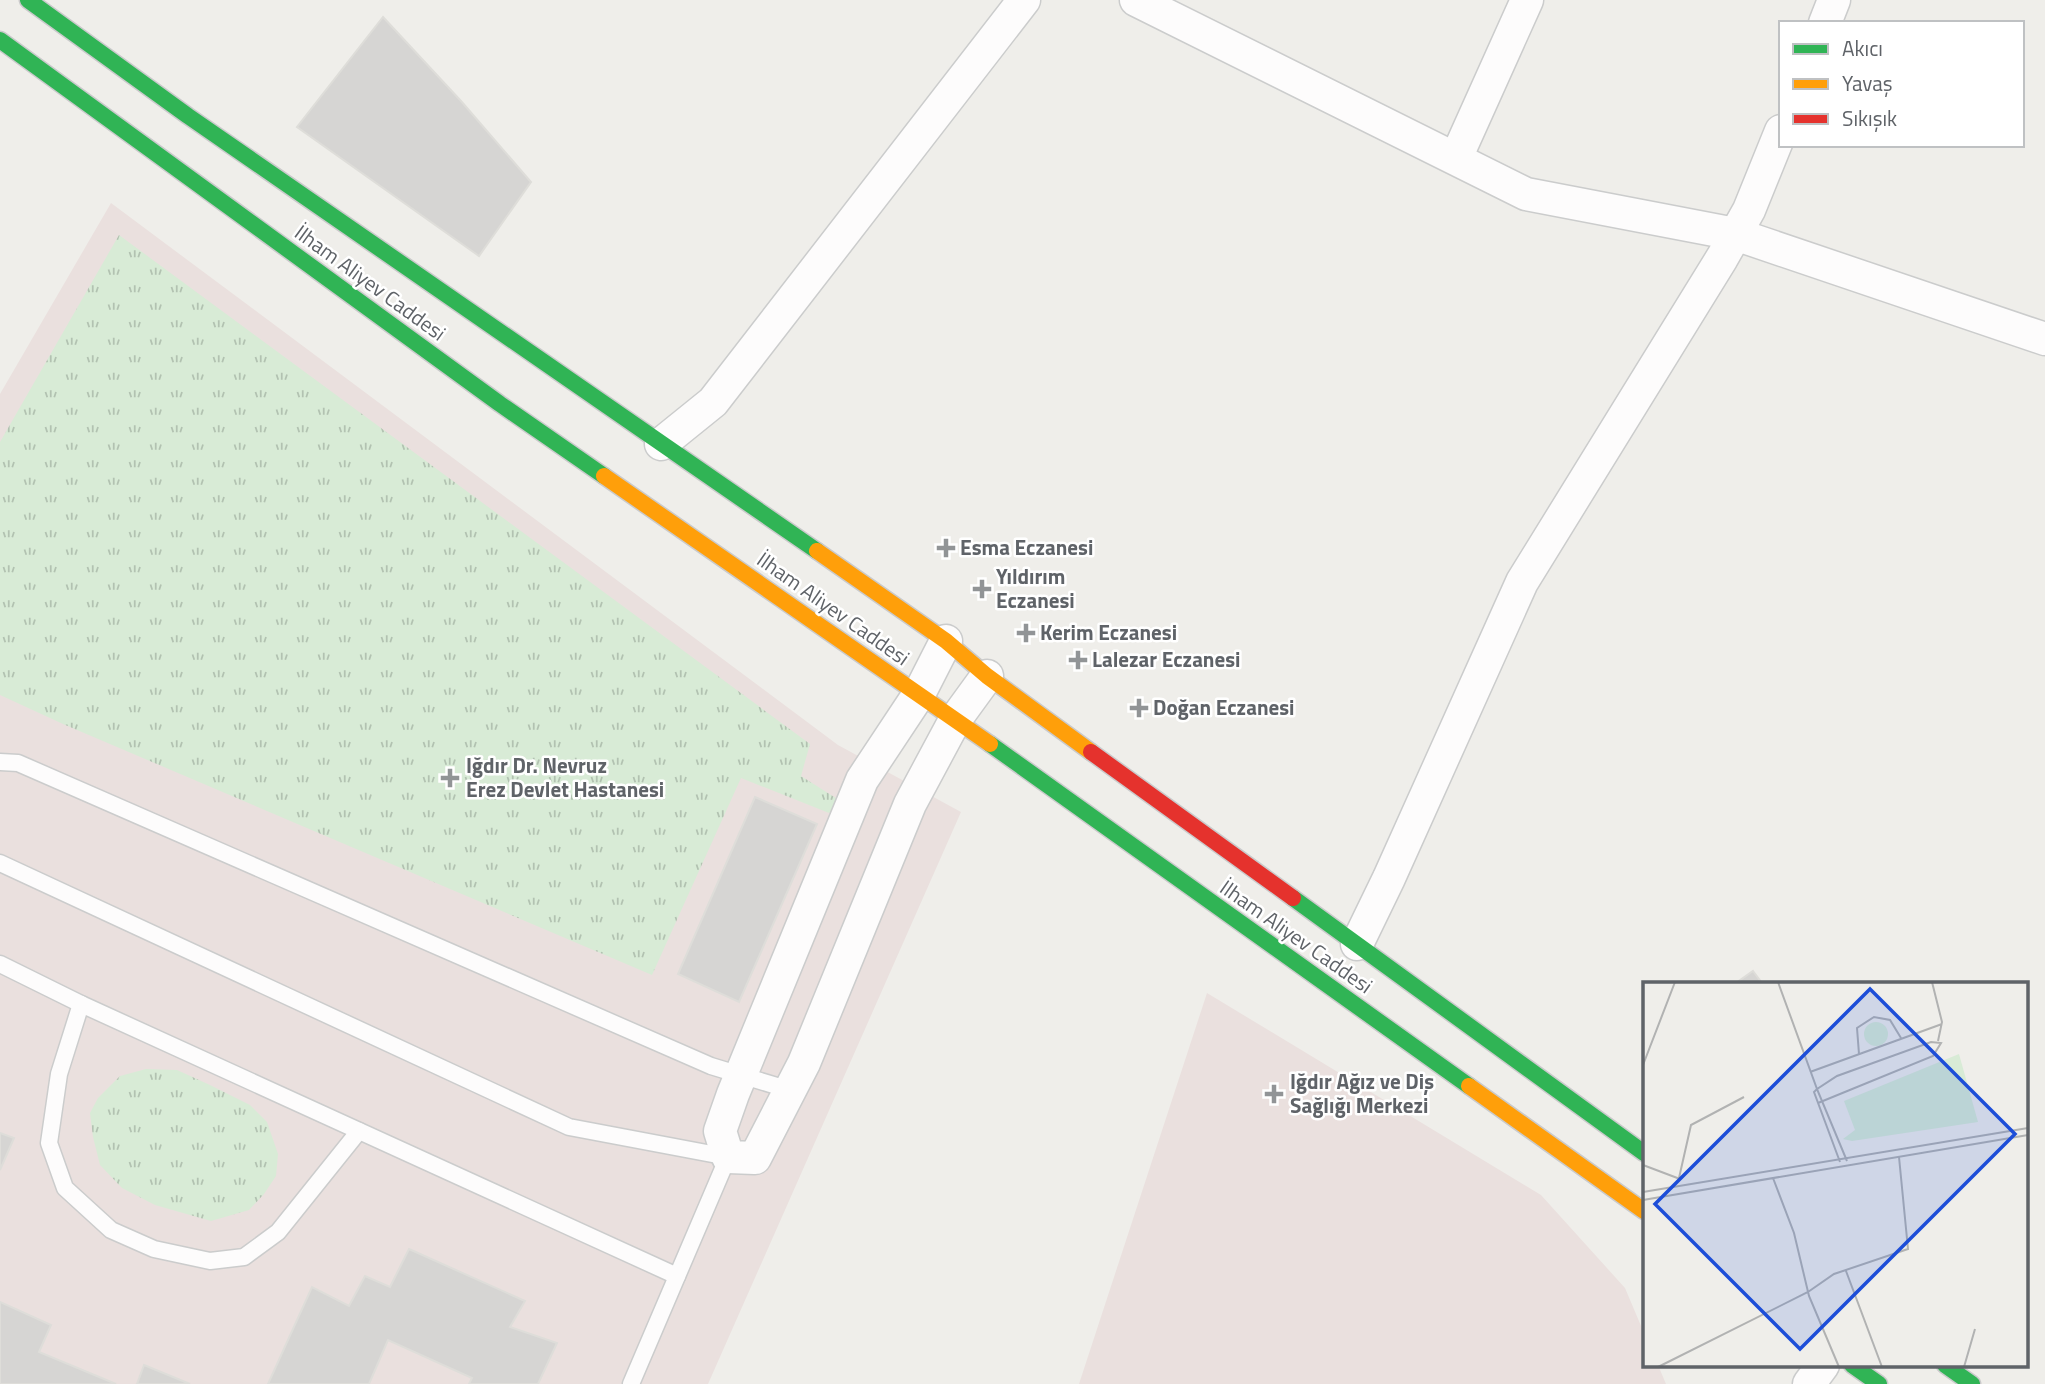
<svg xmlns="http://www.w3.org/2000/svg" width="2045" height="1384" viewBox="0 0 2045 1384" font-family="'Titillium Web',sans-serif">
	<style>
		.medical { fill: #eae0de }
		.grass { fill: url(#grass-tufts) }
		.building { fill: #d6d5d3; stroke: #deddd9; stroke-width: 2 }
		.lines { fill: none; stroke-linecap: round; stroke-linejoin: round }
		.lane-casing { stroke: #cbcccc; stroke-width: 19 }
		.street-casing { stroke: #cbcccc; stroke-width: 35 }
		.fast-casing { stroke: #cacacb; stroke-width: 19 }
		.slow-casing { stroke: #cacacb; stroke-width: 19 }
		.jam-casing { stroke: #cacacb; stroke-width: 19 }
		.lane { stroke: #fdfcfc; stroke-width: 16 }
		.street { stroke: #fdfcfc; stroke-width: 32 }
		.fast { stroke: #30b455; stroke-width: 16 }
		.slow { stroke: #ff9f0a; stroke-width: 16 }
		.jam { stroke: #e5322d; stroke-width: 16 }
		.poi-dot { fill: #919496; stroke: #fff; stroke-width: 2.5 }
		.labels { text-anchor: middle; stroke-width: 5; stroke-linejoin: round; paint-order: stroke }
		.street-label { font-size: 21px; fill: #5f6368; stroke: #fff }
		.poi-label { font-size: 21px; font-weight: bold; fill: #5f6368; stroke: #fff; text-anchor: start }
		.inset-road { fill: none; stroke: #b1b2b2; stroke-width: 2 }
		.view { fill: #1d4ed8; fill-opacity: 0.15; stroke: #1d4ed8; stroke-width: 3.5 }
		.inset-edge { fill: none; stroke: #5f6368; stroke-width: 3.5 }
	</style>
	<defs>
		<pattern id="grass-tufts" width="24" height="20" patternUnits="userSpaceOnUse" patternTransform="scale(1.75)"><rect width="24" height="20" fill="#d8ebd6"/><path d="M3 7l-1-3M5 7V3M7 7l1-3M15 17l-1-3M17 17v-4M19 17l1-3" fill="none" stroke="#b2c2b1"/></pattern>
	</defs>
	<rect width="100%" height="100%" fill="#efeeea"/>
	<!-- medical -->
	<g class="medical">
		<path d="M111,203l727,542 123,67 -253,572h-708v-990z"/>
		<path d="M1207,993l334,202 84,93 19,45v32h14l8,19h-587z"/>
	</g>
	<!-- grass -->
	<g class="grass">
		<path d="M119,235l691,509 -9,32 38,24 -10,13 -88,-35 -89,197 -589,-251 -63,-29v-253z"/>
		<path d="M146,1069l31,1 33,15 40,20 17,17 11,32 -2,22 -12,18 -15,16 -38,11 -56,-16 -33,-17 -22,-23 -7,-28 -3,-24 8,-15 22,-22z"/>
	</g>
	<!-- building -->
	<g class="building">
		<path d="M383,17l78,84 70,81 -52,74 -182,-129z"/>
		<path d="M755,797l62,27 -78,178 -61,-28z"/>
		<path d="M1753,971l9,12h-26z"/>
		<path d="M0,1133l14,5 -14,32z"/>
		<path d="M409,1249l116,52 -15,26 47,16 -19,41h-69l3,-6 -84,-38 -19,44h-101l44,-97 37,19 16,-30 25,11z"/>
		<path d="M0,1302l51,23 -12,27 77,32h-116z"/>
		<path d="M144,1365l46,19h-53z"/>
	</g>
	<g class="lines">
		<!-- lane casing -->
		<g class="lane-casing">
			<g id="lane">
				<path d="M0,762l18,1 693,303 79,24"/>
				<path d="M0,863l569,264 159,30 -97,227"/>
				<path d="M0,964l81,40 596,272"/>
				<path d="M81,1004l-22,70 -10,69 16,45 46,42 43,19 56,12 34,-4 34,-25 81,-101"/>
			</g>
		</g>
		<!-- street casing -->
		<g class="street-casing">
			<g id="street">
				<path d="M1136,0l390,194 209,40 310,105"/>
				<path d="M1825,23l9,-23"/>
				<path d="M1456,158l71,-158"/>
				<path d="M661,444l52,-42 311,-402"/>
				<path d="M946,641l-27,53 -57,86 -129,314 -13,37 8,26 27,1 49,-95 106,-259 45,-84 32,-44"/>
				<path d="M1357,944l32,-66 133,-296 200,-324 27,-48 32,-79"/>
				<path d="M1809,1384l14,-19"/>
			</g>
		</g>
		<!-- fast casing -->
		<g class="fast-casing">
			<g id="fast">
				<path d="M28,0l160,116 629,435"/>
				<path d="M0,40l500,364 104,72"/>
				<path d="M990,744l479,342"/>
				<path d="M1293,898l351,255"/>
				<path d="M1852,1365l27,19"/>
				<path d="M1945,1365l27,19"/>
			</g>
		</g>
		<!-- slow casing -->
		<g class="slow-casing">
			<g id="slow">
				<path d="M604,476l386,268"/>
				<path d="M817,551l129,90 41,35 104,76"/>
				<path d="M1469,1086l175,125"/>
			</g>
		</g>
		<!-- jam casing -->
		<g class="jam-casing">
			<path id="jam" d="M1091,752l202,146"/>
		</g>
		<!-- lane -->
		<use href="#lane" class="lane"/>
		<!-- street -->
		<use href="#street" class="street"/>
		<!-- fast -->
		<use href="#fast" class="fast"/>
		<!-- slow -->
		<use href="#slow" class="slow"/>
		<!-- jam -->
		<use href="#jam" class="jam"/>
	</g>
	<!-- markers -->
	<g class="poi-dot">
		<path d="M942.5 537.5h7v7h7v7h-7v7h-7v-7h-7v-7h7z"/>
		<path d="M978.5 578.5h7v7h7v7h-7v7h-7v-7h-7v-7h7z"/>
		<path d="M1022.5 622.5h7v7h7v7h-7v7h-7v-7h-7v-7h7z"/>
		<path d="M1074.5 649.5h7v7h7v7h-7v7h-7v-7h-7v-7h7z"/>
		<path d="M1135.5 697.5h7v7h7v7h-7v7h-7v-7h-7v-7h7z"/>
		<path d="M446.5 767.5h7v7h7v7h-7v7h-7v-7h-7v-7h7z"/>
		<path d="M1270.5 1083.5h7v7h7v7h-7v7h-7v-7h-7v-7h7z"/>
	</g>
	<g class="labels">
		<!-- street labels -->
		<g class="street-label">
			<text transform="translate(370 283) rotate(36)" y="7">İlham Aliyev Caddesi</text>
			<text transform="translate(833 609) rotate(35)" y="7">İlham Aliyev Caddesi</text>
			<text transform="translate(1296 937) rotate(35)" y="7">İlham Aliyev Caddesi</text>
		</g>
		<!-- poi labels -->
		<g class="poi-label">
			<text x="960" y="555">Esma Eczanesi</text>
			<text x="996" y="584">Yıldırım<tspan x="996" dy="24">Eczanesi</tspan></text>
			<text x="1040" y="640">Kerim Eczanesi</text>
			<text x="1092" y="667">Lalezar Eczanesi</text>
			<text x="1153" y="715">Doğan Eczanesi</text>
			<text x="466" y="773">Iğdır Dr. Nevruz<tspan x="466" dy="24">Erez Devlet Hastanesi</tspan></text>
			<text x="1290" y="1089">Iğdır Ağız ve Diş<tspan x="1290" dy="24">Sağlığı Merkezi</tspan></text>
		</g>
	</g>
	<!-- overview -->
	<g transform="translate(1643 982)">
		<rect width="385" height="385" fill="#efeeea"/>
		<path d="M221 52a12 12 0 1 1 24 0a12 12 0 1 1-24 0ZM316,72l19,68 -126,19 -9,-2 12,-9 -11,-29z" fill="#d8ebd6"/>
		<path class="inset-road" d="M135,0l39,107 20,-13 94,-34 10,1 -8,13 -115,47M289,0l10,40 -4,19M216,72l-2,-26 17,-11 16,3 11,18M0,83l32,-83M167,90l132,-48M197,180l-26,-70 3,-3 30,72M0,183l37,14M36,196l12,-53 53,-28M130,196l21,55 15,63 30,71M0,210l385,-64M0,218l385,-65M203,289l36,96M15,385l150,-75 26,-18 74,-25 -9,-92M321,385l11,-38"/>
		<path class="view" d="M227,7l145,145 -215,215 -145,-145z"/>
		<rect width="385" height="385" class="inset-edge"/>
	</g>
	<!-- legend -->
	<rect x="1779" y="21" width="245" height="126" fill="#ffffff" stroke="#bfc1c3" stroke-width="2"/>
	<rect x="1793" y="44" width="35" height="10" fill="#30b455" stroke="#bfc1c3" stroke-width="2"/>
	<text x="1842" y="56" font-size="21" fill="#5f6368">Akıcı</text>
	<rect x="1793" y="79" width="35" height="10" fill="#ff9f0a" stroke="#bfc1c3" stroke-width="2"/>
	<text x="1842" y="91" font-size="21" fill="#5f6368">Yavaş</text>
	<rect x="1793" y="114" width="35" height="10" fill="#e5322d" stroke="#bfc1c3" stroke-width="2"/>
	<text x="1842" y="126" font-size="21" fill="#5f6368">Sıkışık</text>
</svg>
